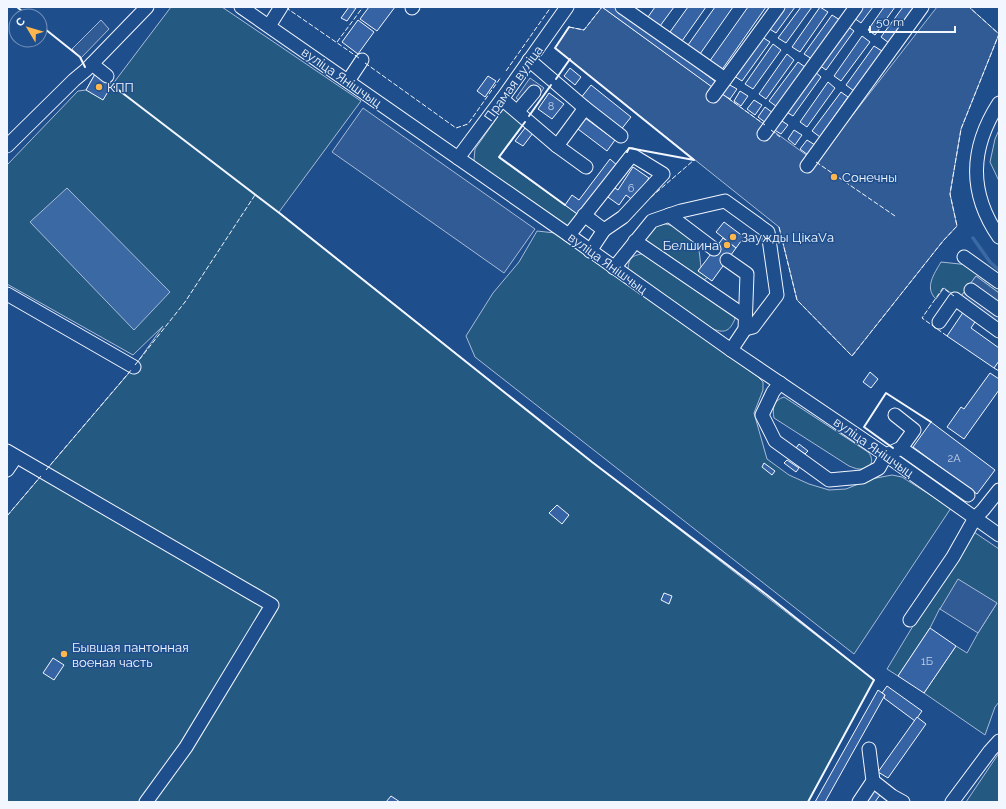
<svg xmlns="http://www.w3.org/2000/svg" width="1006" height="809" viewBox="0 0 1006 809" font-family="Raleway,sans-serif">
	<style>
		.green { fill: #245a82; stroke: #a8bbd7 }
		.parking { fill: #305b95; stroke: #a8bbd7 }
		.water { fill: #3b69a3; stroke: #a8bbd7 }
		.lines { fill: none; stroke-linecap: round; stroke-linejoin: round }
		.stream { stroke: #3b69a3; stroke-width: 3.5 }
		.building { fill: #3563a3; stroke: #f2f6ff }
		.minor-casing { stroke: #f2f6ff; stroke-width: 15 }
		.minor { stroke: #1f4e8c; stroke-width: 13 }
		.fence { stroke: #f2f6ff; stroke-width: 1; stroke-dasharray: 5 2; stroke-linecap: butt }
		.wall { stroke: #f2f6ff; stroke-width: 2 }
		.poi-dot { fill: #ffb74d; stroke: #1f4e8c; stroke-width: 1.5 }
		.labels { text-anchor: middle; stroke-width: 3; stroke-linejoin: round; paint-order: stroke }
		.number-label { font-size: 11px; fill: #c3d1e8 }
		.street-label { font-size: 13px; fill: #f2f6ff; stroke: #1f4e8c }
		.poi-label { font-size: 13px; fill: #f2f6ff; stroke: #1f4e8c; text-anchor: start }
	</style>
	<rect width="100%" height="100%" fill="#1f4e8c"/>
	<!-- green -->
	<g class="green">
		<path d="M171,7h51l139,94 -82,111 313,250 282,218 -66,122h-801v-286l127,-149 29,-41 -30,29 -126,-71v-119l71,-74 8,-1 9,-16 17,11z"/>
		<path d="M504,108l20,16 -25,34 81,58 -11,11 -93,-61 -2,-6 1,-11z"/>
		<path d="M999,130v51l-9,-19 5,-23z"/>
		<path d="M665,224c12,2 29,11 33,23 2,6 2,14 3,20l-3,4 10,6 -4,3 -13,-6 -6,-7 -21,-15 -7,-1 -16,-11 16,-14z"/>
		<path d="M537,231l18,2 202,143 6,6v8l-9,23 13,46 22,16 20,9 20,6 17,-1 25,-10 21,-4 10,2 49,31 -97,146 -379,-297 -9,-21 27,-43 26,-31z"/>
		<path d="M641,254h6l87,61 1,4c-5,11 -9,15 -22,10l-82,-57 -3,-4c1,-10 4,-12 13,-14z"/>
		<path d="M941,262l28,3 30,22v6l-23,-17 -17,23 -15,-11 -8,11c-12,-11 -2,-25 5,-37z"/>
		<path d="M784,397l84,55c8,9 2,18 -9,17 -3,0 -7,-2 -10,-3l-75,-48c-2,-10 0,-18 10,-21z"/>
		<path d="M971,530l28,19v153l-4,5 -10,28 -61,-42 32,-47 11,7 11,-20 19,-30 -57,5 -10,20 -32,48 -11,-7z"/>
		<path d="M999,753v49h-33z"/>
	</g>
	<!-- parking -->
	<g class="parking">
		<path d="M602,7l214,155 121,-155h32l30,27 -38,95 -11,65 7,32 -14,15 -91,115 -55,-56 -18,-73 -224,-179 14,-21 15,3z"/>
		<path d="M101,20l8,9 -28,29 -9,-9z"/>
		<path d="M530,78l14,10 -14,20 -14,-10z"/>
		<path d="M363,108l172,121 -31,44 -172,-121z"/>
		<path d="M976,276l23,17v33l-40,-27z"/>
		<path d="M958,579l39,24 -19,30 -38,-24z"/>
	</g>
	<!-- water -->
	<path class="water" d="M67,188l103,104 -36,38 -104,-108z"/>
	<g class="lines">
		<!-- stream -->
		<path class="stream" d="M973,238l17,24 9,8"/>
	</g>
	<!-- building -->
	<g class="building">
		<path d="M349,7l7,1 -9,13 -6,-3z"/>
		<path d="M369,7h26l-18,24 -17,-12z"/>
		<path d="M602,7h16l98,75 -4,5z"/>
		<path d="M655,7h19l-14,19 -12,-9z"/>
		<path d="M688,7h18l-24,34 -12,-9z"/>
		<path d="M715,7h18l-33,47 -12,-9z"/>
		<path d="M748,7h18l-45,64 -12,-9z"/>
		<path d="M784,7h11l-19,26 -8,-5z"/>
		<path d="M801,7h11l-26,36 -8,-5z"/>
		<path d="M820,7l8,5 -28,40 -8,-5z"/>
		<path d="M862,7h11l-12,16 -7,-5z"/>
		<path d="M884,7h11l-20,28 -7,-5z"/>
		<path d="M903,7h11l-25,36 -8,-6z"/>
		<path d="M832,15l8,5 -28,39 -8,-5z"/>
		<path d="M358,20l16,12 -16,22 -16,-12z"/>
		<path d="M847,26l7,5 -28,39 -7,-5z"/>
		<path d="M862,36l8,6 -29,39 -7,-5z"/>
		<path d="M762,37l8,5 -28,39 -8,-5z"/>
		<path d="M773,44l8,6 -28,39 -8,-5z"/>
		<path d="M874,46l8,5 -28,40 -8,-6z"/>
		<path d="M787,54l7,6 -28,39 -7,-5z"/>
		<path d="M798,62l7,5 -28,40 -8,-6z"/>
		<path d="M570,68l11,9 -6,8 -11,-9z"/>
		<path d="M814,71l7,6 -28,39 -8,-5z"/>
		<path d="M95,74l17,11 -9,15 -17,-10z"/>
		<path d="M488,76l8,5 -11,16 -8,-6z"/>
		<path d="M828,82l7,6 -28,39 -7,-5z"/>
		<path d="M728,84l9,5 -7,10 -8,-5z"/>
		<path d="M591,85l40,32 -11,14 -40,-32z"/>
		<path d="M740,91l8,5 -7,10 -7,-5z"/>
		<path d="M841,92l7,5 -28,40 -8,-6z"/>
		<path d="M549,93l15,11 -12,15 -14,-10z"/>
		<path d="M754,100l8,5 -7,10 -8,-6z"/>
		<path d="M765,107l8,6 -7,10 -8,-6z"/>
		<path d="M581,115l34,25 -8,11 -33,-25z"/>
		<path d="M779,119l9,6 -7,9 -8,-5z"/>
		<path d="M525,128l8,5 -10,13 -8,-5z"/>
		<path d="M794,130l8,5 -7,10 -7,-6z"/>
		<path d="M807,140l8,5 -7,10 -8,-6z"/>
		<path d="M610,159l8,7 -38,50 -15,-11 7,-10 7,5z"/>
		<path d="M633,167l16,11 -15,23 -8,-6 -7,10 -14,-10 7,-9 6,4z"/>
		<path d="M724,222l20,15 -8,11 -20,-16z"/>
		<path d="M723,238l13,10 -24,33 -14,-10z"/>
		<path d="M964,311l13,8 -6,9 28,20v13l-5,7 -47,-32z"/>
		<path d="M870,372l8,7 -7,9 -8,-6z"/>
		<path d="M990,373l9,6v11l-35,49 -17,-12 14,-20 3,2z"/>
		<path d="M931,422l64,48 -18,24 -64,-47z"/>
		<path d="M799,444l9,7 -3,3 -9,-6z"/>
		<path d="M787,460l12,8 -3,4 -12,-9z"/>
		<path d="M764,463l11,8 -3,4 -10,-8z"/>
		<path d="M557,505l12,10 -7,9 -13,-11z"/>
		<path d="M664,593l8,3 -3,8 -8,-4z"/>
		<path d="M930,628l26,18 -32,47 -26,-17z"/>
		<path d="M53,658l11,7 -10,15 -11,-7z"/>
		<path d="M887,686l35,25 -7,10 -31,-23 1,-3 -3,-2z"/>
		<path d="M878,690l7,5 -60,107h-10z"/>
		<path d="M917,717l9,7 -38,54 -10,-6z"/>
		<path d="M874,786l8,6 -7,10h-12z"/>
		<path d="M391,796l9,6h-14z"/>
	</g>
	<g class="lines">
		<!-- minor casing -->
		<g class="minor-casing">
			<g id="minor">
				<path d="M241,7l322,224 168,119 155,105 113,80"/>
				<path d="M622,7l103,72"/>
				<path d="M412,8l1,-1"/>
				<path d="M269,26l12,-19"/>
				<path d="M529,60l56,48 36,28"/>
				<path d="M92,64l15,12"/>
				<path d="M348,81l14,-21"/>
				<path d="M713,96l65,-89"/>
				<path d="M502,99l55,47 29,21"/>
				<path d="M999,103c-29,45 -31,89 0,134"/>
				<path d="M518,111l16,-19"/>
				<path d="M764,134l92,-127"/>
				<path d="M7,146l67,-66 12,-10 61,-63"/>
				<path d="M557,146l28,-38"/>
				<path d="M458,158l44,-59 65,-92"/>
				<path d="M807,166l115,-159"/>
				<path d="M584,215l20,15"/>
				<path d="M669,215l45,34"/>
				<path d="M569,235l63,-80 31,19 -40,43 -19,13 -14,21"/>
				<path d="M635,241l110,75"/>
				<path d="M964,257l35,25"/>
				<path d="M727,260l20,14 -2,55 -14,21"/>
				<path d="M614,268l38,-47 29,-10 44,-10 43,31 9,63 -24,32 -8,2"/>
				<path d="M971,290l28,20"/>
				<path d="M7,294l127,73"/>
				<path d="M939,322l16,-23 44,32"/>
				<path d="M780,383l-7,9 -11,23 13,26 54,39 33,-3 17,-9 7,-13 15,-7 13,-18 -19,-15"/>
				<path d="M901,448l67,47"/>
				<path d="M7,451l265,154 -86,142 -40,55"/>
				<path d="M7,470l9,-13"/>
				<path d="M910,620l43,-63 22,-39 8,-8 16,-20"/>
				<path d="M873,781l19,15 11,6"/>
				<path d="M859,802l14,-21 -4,-32"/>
				<path d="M952,802l38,-51 9,-10"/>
			</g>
		</g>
		<!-- minor -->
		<use href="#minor" class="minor"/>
		<!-- fence -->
		<g class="fence">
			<path d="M290,7l-2,2 71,49"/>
			<path d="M569,27l15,3 18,-23 1,1"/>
			<path d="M337,42l26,-35"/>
			<path d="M365,63l91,65 12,-4 33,-47"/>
			<path d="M506,71l45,-64"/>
			<path d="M728,98l37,27"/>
			<path d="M771,130l9,7"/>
			<path d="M816,162l79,54"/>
			<path d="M651,197l43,-37"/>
			<path d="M779,227l18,73 55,56 91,-115 14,-15 -7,-32 11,-65 38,-95 -30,-27"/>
			<path d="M947,336l-25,-18 21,-30 11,8"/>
			<path d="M135,365l50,-63 70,-107"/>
			<path d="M994,368l5,3"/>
			<path d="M46,470l86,-101"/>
			<path d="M7,516l34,-40"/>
		</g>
		<!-- wall -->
		<g class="wall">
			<path d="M17,7l11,9"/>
			<path d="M40,25l40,32 5,10"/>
			<path d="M569,27l-14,21 139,112 -65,-12 -2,4"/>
			<path d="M556,79l14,-20"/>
			<path d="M112,85l166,127 314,250 175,133 107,85 -66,122"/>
			<path d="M529,116l22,-31"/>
			<path d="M525,122l-26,35 66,48"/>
			<path d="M893,448l-29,-21 22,-34 45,29"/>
		</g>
	</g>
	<!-- markers -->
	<g class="poi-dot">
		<circle cx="99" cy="87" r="4"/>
		<circle cx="834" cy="177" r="4"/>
		<circle cx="733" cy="237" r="4"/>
		<circle cx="727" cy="245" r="4"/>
		<circle cx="64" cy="654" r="4"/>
	</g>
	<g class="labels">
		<!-- number labels -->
		<g class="number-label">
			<text x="551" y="110">8</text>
			<text x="631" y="192">6</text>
			<text x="954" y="462">2А</text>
			<text x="927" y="665">1Б</text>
		</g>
		<!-- street labels -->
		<g class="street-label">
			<text transform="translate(342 77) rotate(35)" y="5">вуліца Янішчыц</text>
			<text transform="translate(513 83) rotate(-54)" y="5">Прамая вуліца</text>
			<text transform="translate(608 263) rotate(36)" y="5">вуліца Янішчыц</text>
			<text transform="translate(874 447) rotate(35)" y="5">вуліца Янішчыц</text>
		</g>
		<!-- poi labels -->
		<g class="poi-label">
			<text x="107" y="92">КПП</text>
			<text x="842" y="182">Сонечны</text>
			<text x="741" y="242">Заужды ЦікаVа</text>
			<text x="719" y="250" text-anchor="end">Белшина</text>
			<text x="72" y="652">Бывшая пантонная<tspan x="72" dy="15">военая часть</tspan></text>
		</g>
	</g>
	<!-- border -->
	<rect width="1006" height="809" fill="none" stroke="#f2f6ff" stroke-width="16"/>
	<!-- north arrow -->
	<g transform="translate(28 28) rotate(308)"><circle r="19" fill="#1f4e8c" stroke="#7391ba"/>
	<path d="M0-3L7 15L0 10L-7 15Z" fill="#ffb74d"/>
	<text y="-6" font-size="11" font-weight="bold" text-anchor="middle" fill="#f2f6ff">С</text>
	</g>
	<!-- scale -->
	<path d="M870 26v6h85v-6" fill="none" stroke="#f2f6ff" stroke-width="2"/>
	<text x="876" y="26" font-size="12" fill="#f2f6ff" stroke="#1f4e8c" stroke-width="3" paint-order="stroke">50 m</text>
</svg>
